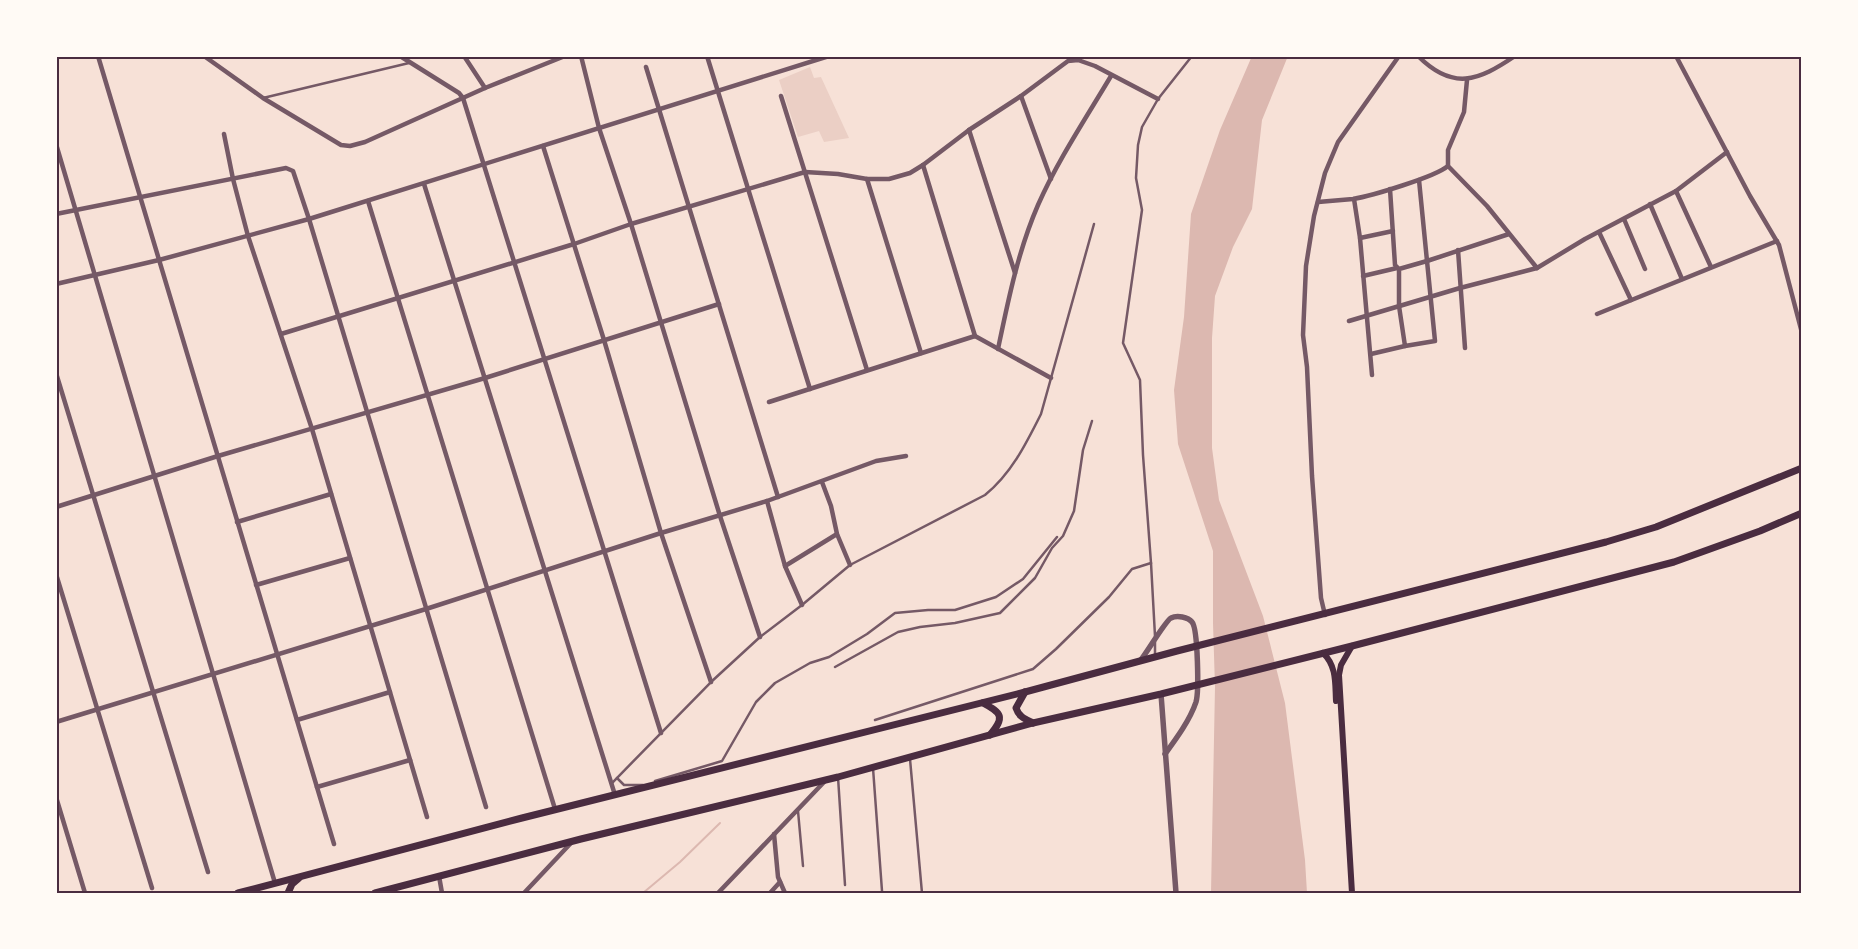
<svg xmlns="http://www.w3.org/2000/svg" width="1858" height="949" viewBox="0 0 1858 949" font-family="Karla,sans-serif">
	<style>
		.green { fill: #ebcfc5 }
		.water { fill: #dcb8b0 }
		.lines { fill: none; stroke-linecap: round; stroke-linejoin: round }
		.stream { stroke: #dcb8b0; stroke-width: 2 }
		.service { stroke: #755966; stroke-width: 2.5 }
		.minor { stroke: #755966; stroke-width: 4.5 }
		.tertiary { stroke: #755966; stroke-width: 5.5 }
		.secondary { stroke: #4a2c40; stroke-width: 6 }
		.primary { stroke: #4a2c40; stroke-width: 7 }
		.neatline { fill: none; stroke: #4a2c40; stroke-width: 2 }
	</style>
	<rect width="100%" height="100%" fill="#f7e1d7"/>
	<!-- green -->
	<path class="green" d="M810,67l4,11 7,-1 28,61 -25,4 -5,-11 -21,6 -19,-57z"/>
	<!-- water -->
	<path class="water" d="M1252,56h36l-26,64 -10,89 -19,38 -18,49 -3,42v110l7,52 44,116 22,87 20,157 2,33h-96l4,-206 -2,-64v-72l-35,-107 -4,-54 10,-73 7,-103 29,-84z"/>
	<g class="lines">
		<!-- stream -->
		<path class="stream" d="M643,893l37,-31 40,-39"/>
		<!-- service -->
		<g class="service">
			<path d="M263,98l146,-35"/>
			<path d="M1155,636l-4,-73 -8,-108 -3,-75 -17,-37 19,-133 -6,-32 2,-33 4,-18 16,-28 34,-43"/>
			<path d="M1155,642v14"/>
			<path d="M835,667l63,-35 22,-5 35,-4 45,-10 35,-35 17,-30 11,-12 11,-25 9,-61 9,-29"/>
			<path d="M875,720l158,-51 23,-20 53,-52 23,-28 19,-6"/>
			<path d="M910,759l12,134"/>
			<path d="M873,768l9,123"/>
			<path d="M838,777l7,108"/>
			<path d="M617,778l7,7h19"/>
			<path d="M655,781l67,-20 34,-59 19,-19 35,-20 19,-6 38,-23 28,-21 33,-3h27l41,-13 27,-18 34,-42"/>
			<path d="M612,783l99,-101 49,-45 42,-32 48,-40 135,-70c26,-21 41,-51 56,-81l53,-190"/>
			<path d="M798,811l5,55"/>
		</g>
		<!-- minor -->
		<g class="minor">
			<path d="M98,56l236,788"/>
			<path d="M204,56l59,42 78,47 9,1 15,-4 120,-54 80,-32"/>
			<path d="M400,56l59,37 4,5 198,635"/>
			<path d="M464,56l21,32"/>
			<path d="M581,56l18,72 32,96 89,292 40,121"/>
			<path d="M707,56l103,333"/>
			<path d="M1418,56c35,35 60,25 97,0"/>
			<path d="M1676,56l74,140 29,49 23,88"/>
			<path d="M646,67l132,430"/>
			<path d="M1467,80l-3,32 -16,38v16l39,40 50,62"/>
			<path d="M781,96l86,274"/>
			<path d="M1021,96l30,83"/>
			<path d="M969,130l46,143"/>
			<path d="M224,134l9,45 15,57 64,193 115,388"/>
			<path d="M56,144l219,739"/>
			<path d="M543,146l61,194 57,193 50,149"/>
			<path d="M923,165l52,171"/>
			<path d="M867,179l54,174"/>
			<path d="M1419,180l8,81 82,-27"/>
			<path d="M424,184l191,611"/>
			<path d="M1390,189l5,76 4,4 28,-8 8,80 -30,5 -6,-40v-37"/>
			<path d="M1676,191l35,76"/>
			<path d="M1354,199l6,39 12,137"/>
			<path d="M368,201l187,608"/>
			<path d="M1318,202c12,-1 23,-2 35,-3 18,-3 82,-22 95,-33"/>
			<path d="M1650,204l32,75"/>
			<path d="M56,214l230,-46 7,3 16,48 177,588"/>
			<path d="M1624,219l21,50"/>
			<path d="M1599,232l32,68"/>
			<path d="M1360,238l33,-7"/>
			<path d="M1458,250l7,98"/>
			<path d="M1363,276l34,-8"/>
			<path d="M56,284l103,-24 150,-41 520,-163"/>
			<path d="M1597,314l180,-73"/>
			<path d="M1349,321l111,-33 77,-20 48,-29 91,-48 51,-39"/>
			<path d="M281,334l293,-90 57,-20 174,-52 33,2 29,5h22l21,-6 13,-8 46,-35 52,-34 47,-35 10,-1 17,6 63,33"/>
			<path d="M998,349c10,-48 20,-98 40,-144 20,-45 48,-87 73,-129"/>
			<path d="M1371,354l34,-8"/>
			<path d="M56,373l152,499"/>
			<path d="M769,402l206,-66 76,42"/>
			<path d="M822,482l9,24 6,28 13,31"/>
			<path d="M767,501l18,65 17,39"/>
			<path d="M56,507l162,-51 267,-78 234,-74"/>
			<path d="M237,522l94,-28"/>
			<path d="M785,566l52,-32"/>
			<path d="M56,574l96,314"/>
			<path d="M256,585l94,-27"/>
			<path d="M1325,615l-4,-17 -9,-122 -5,-109 -4,-32 3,-69 8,-50 11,-43 13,-31 61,-86"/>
			<path d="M297,720l93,-28"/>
			<path d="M56,722l370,-113 235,-76 106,-32 109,-40 30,-5"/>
			<path d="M317,787l93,-27"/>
			<path d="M56,797l29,96"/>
			<path d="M774,834l4,43 7,16"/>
			<path d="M439,876l3,17"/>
			<path d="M524,893l47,-50"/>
			<path d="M718,893l108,-113"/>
			<path d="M770,893l10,-11"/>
		</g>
		<!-- tertiary -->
		<g class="tertiary">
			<path d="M1140,661c6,-7 26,-41 31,-43 6,-3 17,-1 21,4 6,7 7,70 4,80 -6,18 -20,37 -31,52"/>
			<path d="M1161,694l15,199"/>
		</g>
		<!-- secondary -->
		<g class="secondary">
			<path d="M1323,653c14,13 12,31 13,48"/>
			<path d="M1352,893l-13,-218 2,-10 11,-19"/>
		</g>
		<!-- primary -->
		<g class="primary">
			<path d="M1025,692l-9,16c3,9 9,11 17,15"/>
			<path d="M983,703c19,10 22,14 7,32"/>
			<path d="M238,893l284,-75 503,-126 152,-41 429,-109 50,-15 146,-59"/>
			<path d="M288,893l4,-9 7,-6"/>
			<path d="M375,893l206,-54 257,-62 195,-54 128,-29 191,-48 322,-84 86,-31 42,-18"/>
		</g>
	</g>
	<!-- border -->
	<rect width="1858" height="949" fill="none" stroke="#fffaf5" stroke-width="115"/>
	<rect x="58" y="58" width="1742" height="834" class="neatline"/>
</svg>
